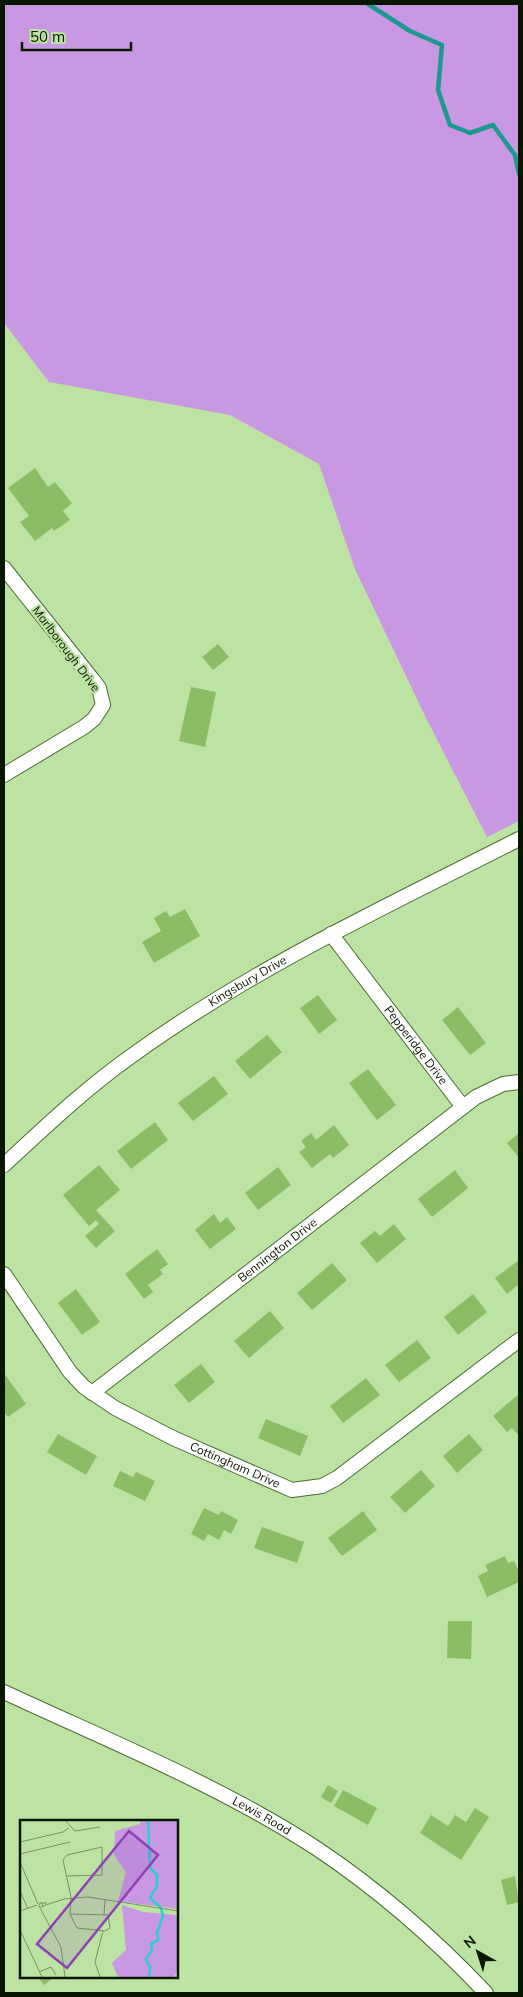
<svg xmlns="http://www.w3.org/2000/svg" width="523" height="1997" viewBox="0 0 523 1997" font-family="Mulish,sans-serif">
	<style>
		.green { fill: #c898e2 }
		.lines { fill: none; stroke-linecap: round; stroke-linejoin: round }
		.stream { stroke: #1f9990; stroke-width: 4.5 }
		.building { fill: #8bbd67 }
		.minor-casing { stroke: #4a6b31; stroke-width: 16 }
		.minor { stroke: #fff; stroke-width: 14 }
		.labels { text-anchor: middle; stroke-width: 4.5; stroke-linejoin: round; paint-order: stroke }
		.street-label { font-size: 12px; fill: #091601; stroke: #bde3a4 }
		.inset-river { fill: none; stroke: #29d1ce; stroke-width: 2.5 }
		.inset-road { fill: none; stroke: #759163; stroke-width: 1 }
		.view { fill: #8e41b2; fill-opacity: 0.15; stroke: #8e41b2; stroke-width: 2.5 }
		.inset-edge { fill: none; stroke: #091601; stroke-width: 2.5 }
	</style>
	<rect width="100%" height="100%" fill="#bde3a4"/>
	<!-- green -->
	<path class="green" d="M4,4h515v817l-32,16 -61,-119 -71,-149 -36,-105 -89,-49 -181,-33 -45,-59z"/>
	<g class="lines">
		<!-- stream -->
		<path class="stream" d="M368,4l42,27 32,14 -4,45 12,35 20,8 23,-8 22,30 4,19"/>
	</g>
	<!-- building -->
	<g class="building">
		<path d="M35,468l13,19 7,-5 17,21 -9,8 7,9 -16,11 -2,-3 -17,13 -15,-19 9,-6 -21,-28z"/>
		<path d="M218,644l11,13 -16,13 -11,-13z"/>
		<path d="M191,687l25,5 -11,55 -26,-6z"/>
		<path d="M185,909l15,27 -46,27 -12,-21 19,-11 -7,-13 12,-7 4,6z"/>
		<path d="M318,995l19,25 -18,14 -19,-26z"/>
		<path d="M458,1007l28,36 -16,12 -28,-35z"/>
		<path d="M267,1035l15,17 -32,27 -15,-18z"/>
		<path d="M368,1069l28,36 -19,15 -28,-37z"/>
		<path d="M214,1076l14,18 -35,27 -15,-18z"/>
		<path d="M155,1122l13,18 -37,29 -14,-18z"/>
		<path d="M334,1125l15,20 -16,13 -3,-4 -18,14 -13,-16 7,-5 -5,-6 10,-8 5,7z"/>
		<path d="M519,1133v25l-12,-15z"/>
		<path d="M99,1165l21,25 -24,20 19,21 -19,17 -11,-12 14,-12 -3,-4 -7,6 -26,-31z"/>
		<path d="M278,1167l13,18 -33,25 -13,-17z"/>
		<path d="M455,1170l13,18 -36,29 -14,-18z"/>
		<path d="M214,1214l6,9 7,-6 9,12 -26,20 -15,-19z"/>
		<path d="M394,1224l12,15 -29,24 -17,-20 15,-12 5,5z"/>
		<path d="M157,1249l11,15 -8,6 3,4 -15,11 5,7 -9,7 -19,-25z"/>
		<path d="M519,1260v24l-12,10 -12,-16z"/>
		<path d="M332,1263l15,17 -35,30 -15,-17z"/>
		<path d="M76,1289l24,33 -18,13 -24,-32z"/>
		<path d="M473,1294l14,18 -29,23 -14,-18z"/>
		<path d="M270,1311l14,17 -35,30 -15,-17z"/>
		<path d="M417,1340l14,18 -32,24 -14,-17z"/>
		<path d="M201,1364l14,18 -26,21 -15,-18z"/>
		<path d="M4,1373l22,31 -18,13 -4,-5z"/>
		<path d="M366,1378l14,17 -37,28 -13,-17z"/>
		<path d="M519,1394v42l-7,-8 -5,4 -14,-16z"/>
		<path d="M266,1419l42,17 -8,20 -42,-18z"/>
		<path d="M58,1434l39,22 -11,19 -39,-23z"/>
		<path d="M469,1434l14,16 -26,23 -14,-17z"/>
		<path d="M421,1470l14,16 -30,27 -15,-16z"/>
		<path d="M120,1471l13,6 3,-5 19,9 -10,20 -32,-15z"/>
		<path d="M204,1508l15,7 2,-4 17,9 -7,14 -7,-4 -5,10 -11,-6 -4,7 -13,-7z"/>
		<path d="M363,1511l14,19 -35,26 -14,-18z"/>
		<path d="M262,1527l42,15 -7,21 -43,-15z"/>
		<path d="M505,1556l3,7 6,-2 5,11v10l-32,15 -9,-21 10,-5 -3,-6z"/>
		<path d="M448,1621h24l-1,38 -24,-1z"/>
		<path d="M328,1785l10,6 -7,12 -10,-6z"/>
		<path d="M343,1790l34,18 -9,17 -34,-19z"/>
		<path d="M475,1808l14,9 -28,43 -41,-27 11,-18 17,11 7,-11 11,7z"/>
		<path d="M515,1876l4,26 -12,3 -6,-25z"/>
		<path d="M37,1976h19l-12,9z"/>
	</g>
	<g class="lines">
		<!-- minor casing -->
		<g class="minor-casing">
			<g id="minor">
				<path d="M4,568l89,112 6,8 4,17 -9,14 -10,8 -80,48"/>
				<path id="s1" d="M331,934l132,173"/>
				<path id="s2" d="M4,1165c41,-38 81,-76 126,-108 121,-88 257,-151 389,-218"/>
				<path id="s3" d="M4,1274l66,98 14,15 31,21 58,30 119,52 30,-4 15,-8 182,-138"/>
				<path id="s4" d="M92,1393l384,-296 27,-13 16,-2"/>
				<path id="s5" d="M4,1692c105,49 215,93 312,156 63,42 119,91 170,145"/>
			</g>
		</g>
		<!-- minor -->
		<use href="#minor" class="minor"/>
	</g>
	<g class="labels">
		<!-- street labels -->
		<g class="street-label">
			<text transform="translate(66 649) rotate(53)" y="4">Marlborough Drive</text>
			<text dy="4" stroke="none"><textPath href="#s2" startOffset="306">Kingsbury Drive</textPath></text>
			<text dy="4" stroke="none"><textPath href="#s1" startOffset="140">Pepperidge Drive</textPath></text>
			<text dy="4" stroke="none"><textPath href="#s4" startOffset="234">Bennington Drive</textPath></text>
			<text dy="4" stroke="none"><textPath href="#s3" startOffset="309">Cottingham Drive</textPath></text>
			<text dy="4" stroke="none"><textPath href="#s5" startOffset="286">Lewis Road</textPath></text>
		</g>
	</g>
	<!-- overview -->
	<g transform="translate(20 1820)">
		<rect width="158" height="158" fill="#bde3a4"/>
		<path d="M121,0h36v89l-59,-8 8,-29 -12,-17 1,-24 25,-7zM102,85l21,7 34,3v57l-3,5h-55l-3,-4 -4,-10 14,-13z" fill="#c898e2"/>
		<path class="inset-river" d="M128,0l2,48 7,7v11l-7,12 11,10 2,8 -6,17 1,7 -7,4 1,6 -6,9 4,8 -1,10"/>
		<path class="inset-road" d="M45,0l10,11 25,-4M0,22l43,-10 6,-4M0,34l50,-12M0,42l18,42M46,56l36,-1v-28l-35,8 -4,5 8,37 -1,16v1l7,14 28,3 5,-3 -2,-13 -38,-1M0,71l8,18M22,83l1,4h-4l1,-4h7M23,86l21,-7 24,-2 90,14M20,88l21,39 4,30M0,91l17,-6M84,95l1,-16M0,110l22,47M19,152l12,-5 5,8M80,157l-5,-15 8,-31"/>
		<path class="view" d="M109,11l29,24 -91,113 -30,-24z"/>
		<rect width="158" height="158" class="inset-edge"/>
	</g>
	<!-- border -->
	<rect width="523" height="1997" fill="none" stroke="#091601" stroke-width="10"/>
	<!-- north arrow -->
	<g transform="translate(478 1952) rotate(321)" stroke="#bde3a4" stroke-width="4" paint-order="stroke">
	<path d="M0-4L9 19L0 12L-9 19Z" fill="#091601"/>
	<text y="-8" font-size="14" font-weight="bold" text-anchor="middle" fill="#091601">N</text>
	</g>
	<!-- scale -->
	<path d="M22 42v8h109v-8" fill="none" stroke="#091601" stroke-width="2.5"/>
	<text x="30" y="42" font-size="15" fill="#091601" stroke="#bde3a4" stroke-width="4" paint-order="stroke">50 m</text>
</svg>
